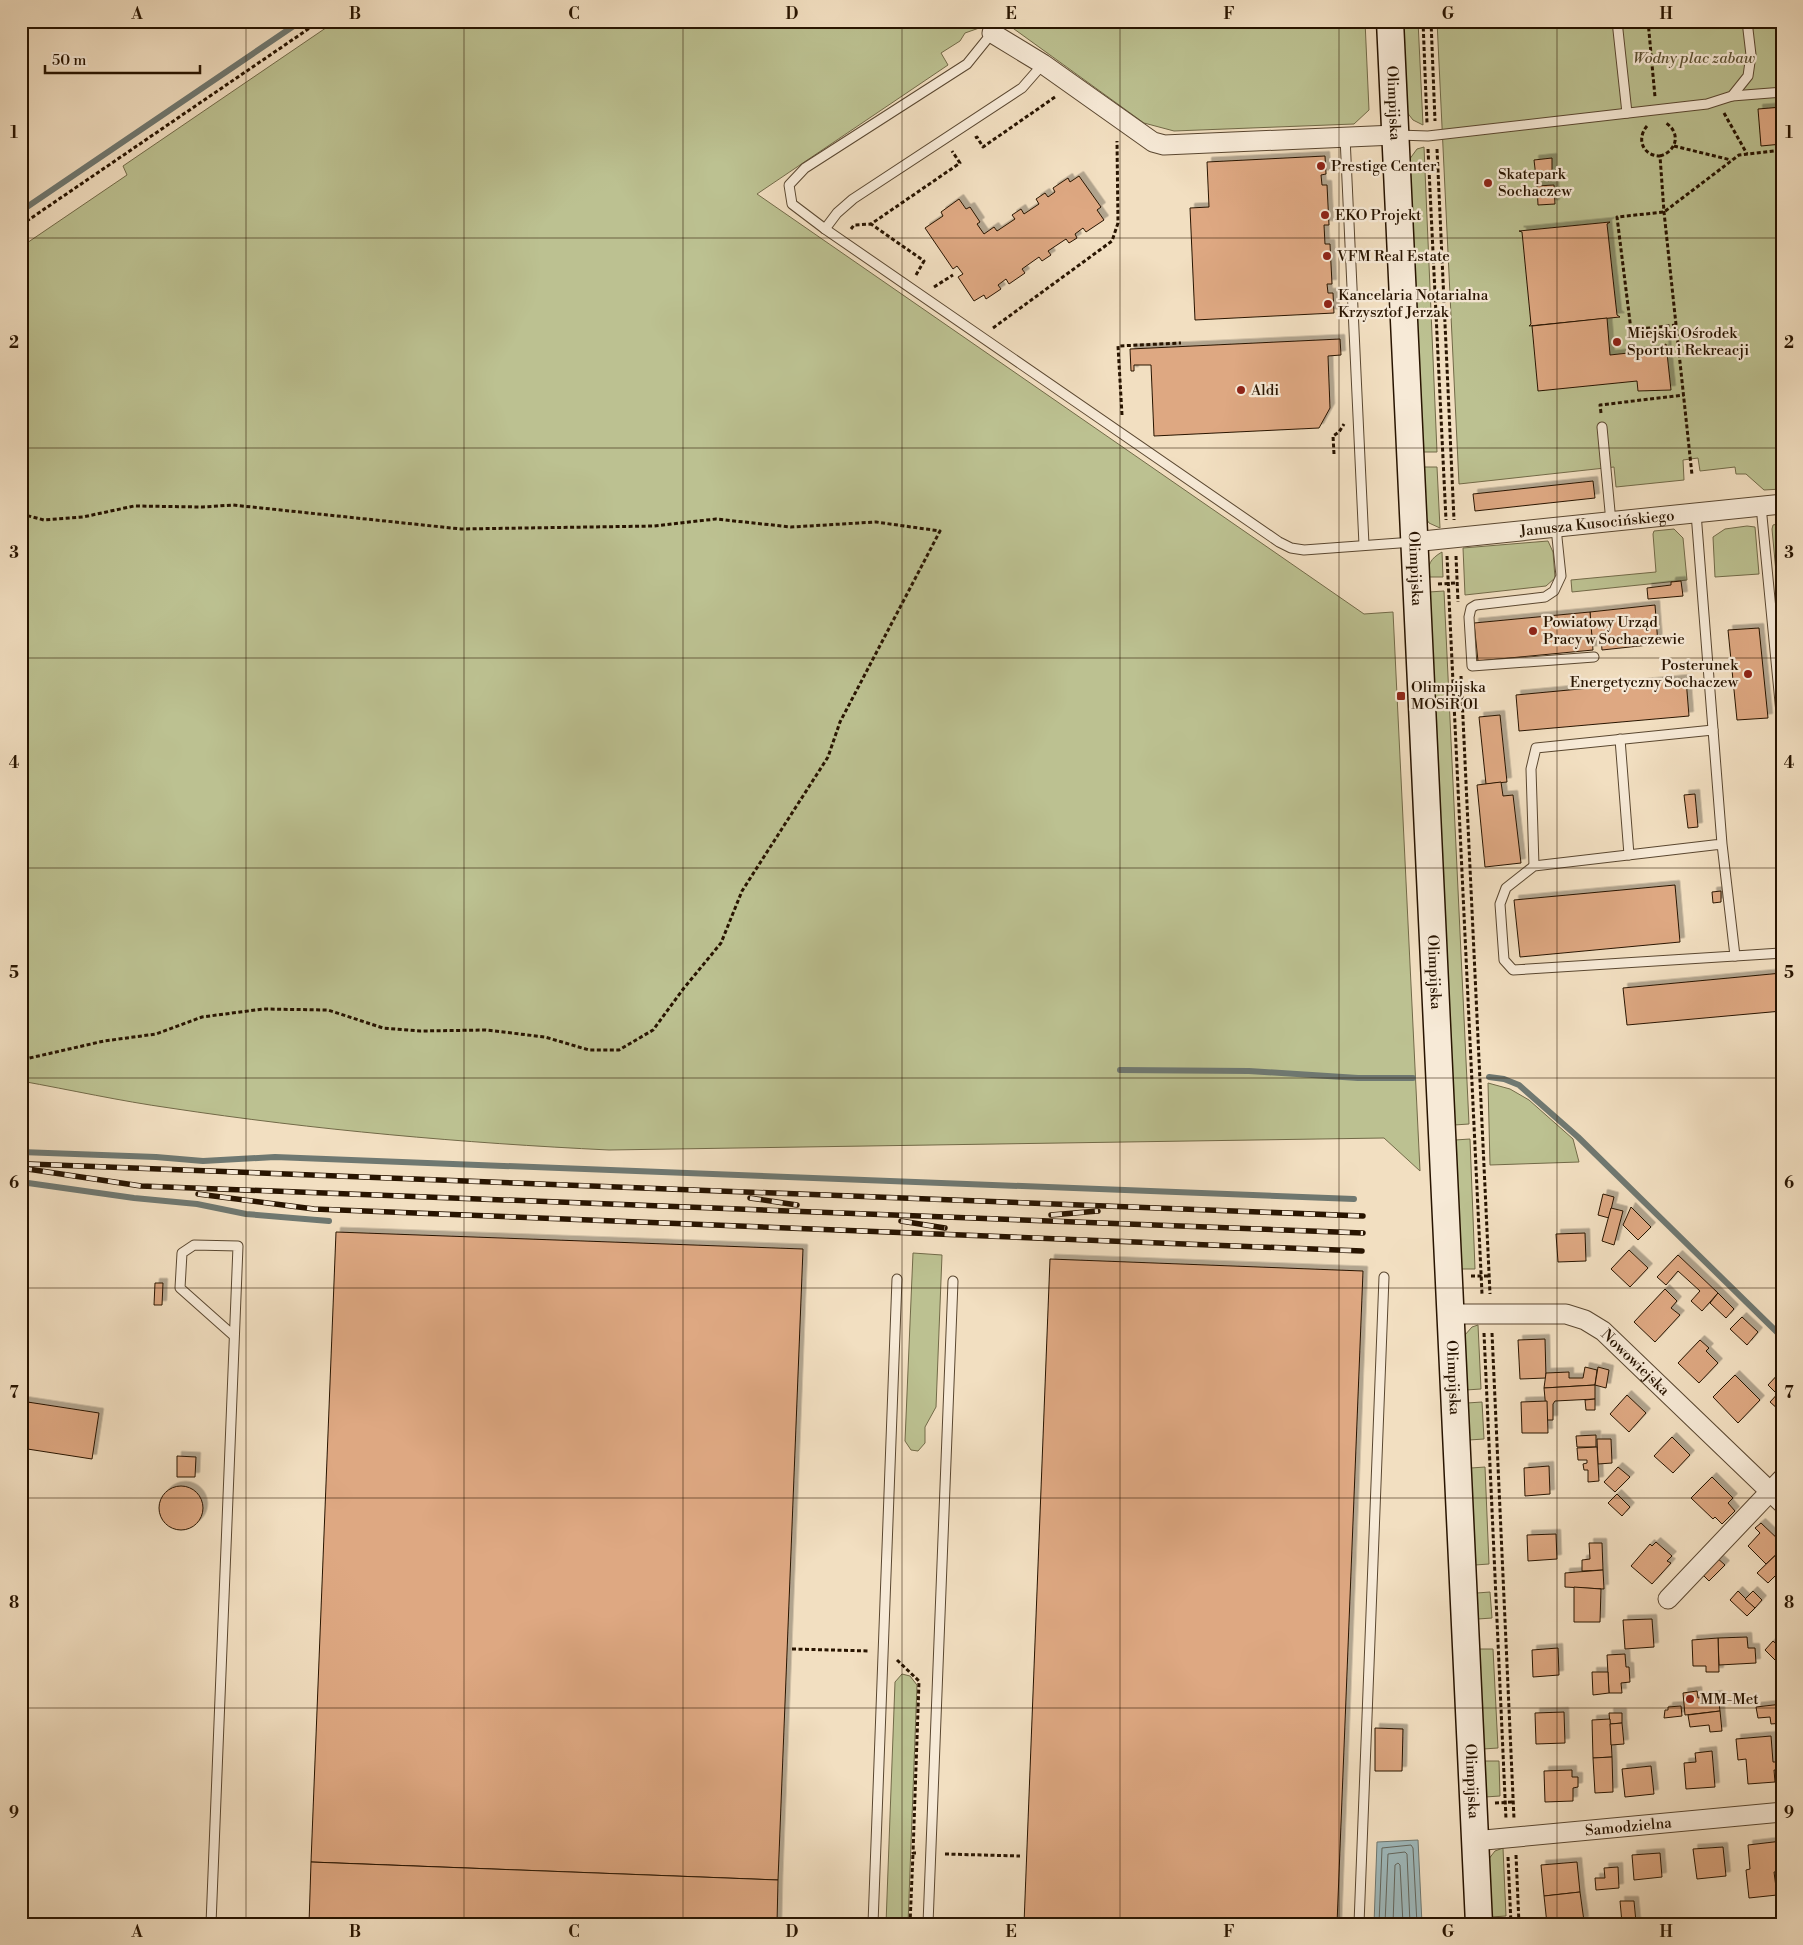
<svg xmlns="http://www.w3.org/2000/svg" width="1803" height="1945" viewBox="0 0 1803 1945" font-family="'Libre Bodoni',serif">
	<style>
		.green { fill: #bcc191; stroke: #726a48 }
		.water { fill: #9fbabd; stroke: #6f7871 }
		.lines { fill: none; stroke-linecap: round; stroke-linejoin: round }
		.shore { stroke: #64675e; stroke-width: 1 }
		.stream { stroke: #6f7871; stroke-width: 6 }
		.building { fill: #dea882; stroke: #281400; filter: url(#shadow) }
		.lane-casing { stroke: #5a4730; stroke-width: 11 }
		.street-casing { stroke: #5a4730; stroke-width: 21 }
		.secondary-casing { stroke: #281400; stroke-width: 29 }
		.path { stroke: #281400; stroke-width: 3; stroke-dasharray: 4 2.5; stroke-linecap: butt }
		.lane { stroke: #f7ead7; stroke-width: 9 }
		.street { stroke: #f7ead7; stroke-width: 19 }
		.secondary { stroke: #f7ead7; stroke-width: 26 }
		.rail-casing { stroke: #281400; stroke-width: 5.5 }
		.rail { stroke: #f7ead7; stroke-width: 4; stroke-dasharray: 11; stroke-linecap: butt }
		.grid { fill: none; stroke: #281400; stroke-width: 1; stroke-opacity: 0.55 }
		.poi-dot { fill: #8f2418; stroke: #f7ead7; stroke-width: 2 }
		.labels { text-anchor: middle; stroke-width: 4.5; stroke-linejoin: round; paint-order: stroke }
		.park-label { font-size: 15px; font-style: italic; fill: #5c5133; stroke: #f7ead7 }
		.street-label { font-size: 15px; fill: #281400; stroke: #f7ead7 }
		.poi-label { font-size: 15px; fill: #281400; stroke: #f7ead7; text-anchor: start }
		.neatline { fill: none; stroke: #281400; stroke-width: 2 }
		.grid-label { font-size: 16px; text-anchor: middle; font-weight: bold; fill: #281400 }
	</style>
	<defs>
		<filter id="shadow"><feDropShadow dx="4.5" dy="-4.5" stdDeviation="0" flood-color="#0004"/></filter>
	</defs>
	<rect width="100%" height="100%" fill="#f2dfc1"/>
	<filter id="stains"><feTurbulence type="fractalNoise" baseFrequency=".004" numOctaves="4"/><feColorMatrix values="0 0 0 0 .2 0 0 0 0 .09 0 0 0 0 .02 0 0 0 .5 -.17"/></filter>
	<radialGradient id="worn" r=".72"><stop offset=".6" stop-color="#630" stop-opacity="0"/><stop offset="1" stop-color="#630" stop-opacity=".3"/></radialGradient>
	<!-- green -->
	<g class="green">
		<path d="M336,21h663l-34,12 -5,8 -19,12 7,12 -191,129 607,420 29,-2 27,559 -36,-33 -775,12c-146,-7 -294,-20 -439,-42 -50,-7 -99,-18 -149,-27v-834l106,-72 -4,-9z"/>
		<path d="M1003,21h362l4,89 -15,14 -180,7 -30,-8z"/>
		<path d="M1402,21h16l5,104 -10,-5 -7,-9z"/>
		<path d="M1437,21h345v468l-18,1 -18,-16h-10l-1,-7 -35,4 -2,-13 -15,2 1,20 -68,7 -2,-20 -155,17z"/>
		<path d="M1424,147l13,305h-15l-13,-292 8,-11z"/>
		<path d="M1423,467h14l3,61 -11,-5 -3,-5z"/>
		<path d="M1782,523v49h-6l-4,-43 1,-4z"/>
		<path d="M1747,526l8,1 4,47 -44,3 -2,-40 12,-8z"/>
		<path d="M1674,529l9,9 4,42 -115,12 -1,-12 85,-8 -3,-38 1,-3z"/>
		<path d="M1548,541l5,11 2,26 -9,8 -81,9 -2,-47z"/>
		<path d="M1442,552l1,25h-15c0,-13 2,-18 14,-25z"/>
		<path d="M1444,591l25,533 -15,1 -25,-533z"/>
		<path d="M1488,1083l22,6 19,11 44,39 6,23 -89,3z"/>
		<path d="M1470,1139l5,130h-14l-6,-129z"/>
		<path d="M913,1253l29,2 -6,152 -11,20v16l-7,8 -7,-1 -6,-9z"/>
		<path d="M1478,1325l3,64 -15,1 -2,-54 8,-9z"/>
		<path d="M1482,1402l2,37 -15,1 -2,-37z"/>
		<path d="M1485,1467l4,97 -14,1 -4,-97z"/>
		<path d="M1490,1592l2,26 -14,1 -1,-26z"/>
		<path d="M1479,1649h14l5,99 -15,1z"/>
		<path d="M902,1674l8,2 7,9 -9,239h-22l9,-242z"/>
		<path d="M1484,1761h15l1,35 -15,1z"/>
		<path d="M1503,1848l3,68 -15,1 -3,-57 7,-9z"/>
	</g>
	<!-- water -->
	<path class="water" d="M1418,1840l4,84h-48l3,-82z"/>
	<g class="lines">
		<!-- shore -->
		<g class="shore">
			<path d="M1379,1924l3,-76 29,-3 2,3 4,76"/>
			<path d="M1385,1924l3,-70 17,-2 2,2 3,70"/>
			<path d="M1393,1924l2,-59 3,-2 2,2 3,59"/>
		</g>
		<!-- stream -->
		<g class="stream">
			<path d="M21,211l280,-190"/>
			<path d="M1120,1070l129,1 109,7h55"/>
			<path d="M1489,1077l15,2 15,6 59,52 204,200"/>
			<path d="M21,1152l135,5 47,4 72,-4 1079,42"/>
			<path d="M21,1182l113,16 63,6 49,10 83,7"/>
		</g>
	</g>
	<!-- building -->
	<g class="building">
		<path d="M1782,107v37l-21,2 -3,-37z"/>
		<path d="M1325,156l1,18 -5,1 1,10h5l2,40h-5l1,19h5l2,40h-5l1,9h5l1,20 -139,7 -5,-112 19,-1 -2,-45z"/>
		<path d="M1552,158v18l-16,1 -2,-17z"/>
		<path d="M1079,176l22,31 -4,3 7,10 -18,12 -3,-4 -8,6 2,4 -8,5 -3,-4 -18,12 3,4 -9,6 -3,-4 -17,12 3,4 -16,11 -3,-5 -8,6 3,4 -15,10 -2,-4 -10,6 -16,-24 5,-3 -6,-8 -4,3 -28,-41 18,-12 -2,-4 18,-13 7,10 4,-2 10,15 -3,2 7,10 10,-7 3,4 18,-12 -3,-4 9,-6 3,5 15,-10 -3,-5 9,-6 3,4 7,-5 -2,-4 15,-10 2,4z"/>
		<path d="M1554,185l1,19 -17,1 -1,-19z"/>
		<path d="M1610,222l-3,2 10,91 3,2 -91,9 2,-2 -9,-92 -3,-1z"/>
		<path d="M1607,318l3,37 55,-6 -1,-4 2,-1 5,46 -33,1 -1,-10 -99,10 -6,-65z"/>
		<path d="M1340,339l1,16 -13,1 2,52 -11,20 -165,8 -3,-71h-17v6h-3l-1,-22z"/>
		<path d="M1593,481l2,17 -120,13 -2,-17z"/>
		<path d="M1681,581l2,15 -35,3 -1,-11 24,-3v-3z"/>
		<path d="M1655,605l3,39 -56,6 -1,-12 -9,1 -2,-27z"/>
		<path d="M1590,612l3,38 -115,11 -4,-38z"/>
		<path d="M1759,628l9,90 -31,2 -9,-90z"/>
		<path d="M1686,679l3,37 -170,15 -3,-36z"/>
		<path d="M1500,715l7,67 -21,2 -7,-67z"/>
		<path d="M1501,782l2,14 10,-1 8,68 -36,4 -8,-82z"/>
		<path d="M1695,794l3,33 -10,1 -4,-33z"/>
		<path d="M1675,885l5,57 -160,15 -6,-57z"/>
		<path d="M1721,891v11l-8,1 -1,-11z"/>
		<path d="M1782,973v38l-155,14 -4,-37z"/>
		<path d="M1603,1194l11,3 -5,21 -11,-3z"/>
		<path d="M1631,1207l20,20 -13,13 -15,-15z"/>
		<path d="M1611,1208l12,3 -9,34 -12,-4z"/>
		<path d="M336,1232l467,17 -25,631 -467,-18z"/>
		<path d="M1585,1233l1,28 -28,1 -2,-28z"/>
		<path d="M1629,1250l19,18 -18,19 -19,-18z"/>
		<path d="M1678,1255l40,38 -16,18 -11,-10 9,-10 -22,-20 -12,14 -9,-8z"/>
		<path d="M1050,1259l313,12 -26,653h-313z"/>
		<path d="M155,1283h8l-1,22h-8z"/>
		<path d="M1665,1289l12,12 -6,7 9,7 -25,27 -21,-20z"/>
		<path d="M1718,1293l16,16 -8,9 -16,-15z"/>
		<path d="M1742,1317l16,15 -11,13 -17,-16z"/>
		<path d="M1545,1339l1,39 -26,1 -2,-39z"/>
		<path d="M1700,1340l9,8 -3,3 12,12 -19,20 -21,-20z"/>
		<path d="M1585,1367l12,3 -2,15 -51,3 2,-15 23,-1v6h14z"/>
		<path d="M1598,1367l11,3 -3,18 -11,-3z"/>
		<path d="M1782,1370v19l-5,5 -9,-9z"/>
		<path d="M1735,1375l25,25 -22,23 -25,-26z"/>
		<path d="M1595,1385v14l-40,2 -2,3v16h-6l-3,-32z"/>
		<path d="M1782,1389v18l-3,3 -9,-8z"/>
		<path d="M1627,1395l19,18 -17,19 -19,-18z"/>
		<path d="M1595,1399v11h-9l-1,-10z"/>
		<path d="M21,1401l78,12 -7,46 -71,-11z"/>
		<path d="M1547,1401l1,32h-26l-1,-31z"/>
		<path d="M1782,1407v10l-5,-5z"/>
		<path d="M1596,1435v12h-19l-1,-11z"/>
		<path d="M1672,1437l18,18 -17,18 -19,-17z"/>
		<path d="M1597,1439h14l1,24 -14,1z"/>
		<path d="M1597,1447l2,34 -11,1v-12h-4l-1,-6 4,-1v-3h-9l-1,-12z"/>
		<path d="M177,1456l19,1 -1,20h-18z"/>
		<path d="M1549,1466l1,28 -25,2 -1,-28z"/>
		<path d="M1618,1467l12,10 -15,15 -11,-10z"/>
		<path d="M1712,1477l21,21 -5,5 7,8 -13,13 -7,-7 -2,2 -22,-21z"/>
		<circle cx="181" cy="1508" r="22"/>
		<path d="M1617,1494l13,13 -8,9 -14,-13z"/>
		<path d="M1761,1523l21,20v6l-16,15 -18,-18 12,-13 -5,-5z"/>
		<path d="M1556,1534l1,25 -29,2 -1,-26z"/>
		<path d="M1656,1542l16,14 -5,5 4,2 -19,21 -21,-18 19,-22 2,2z"/>
		<path d="M1589,1543h13l1,27 -21,1v-11l8,-1z"/>
		<path d="M1782,1549v20l-14,14 -11,-10z"/>
		<path d="M1716,1557l9,8 -16,16 -8,-8z"/>
		<path d="M1603,1570l1,19 -39,-2v-14z"/>
		<path d="M1574,1587l27,2 -1,33h-26z"/>
		<path d="M1738,1591l17,17 -8,8 -17,-16z"/>
		<path d="M1753,1591l9,9 -7,8 -10,-9z"/>
		<path d="M1652,1619l2,28 -29,2 -2,-29z"/>
		<path d="M1747,1637l1,11h7l1,15 -37,2 -1,-27z"/>
		<path d="M1718,1638l1,34h-13v-6h-13l-1,-26z"/>
		<path d="M1773,1641l9,8v18l-17,-17z"/>
		<path d="M1558,1648l1,27 -26,2 -1,-27z"/>
		<path d="M1625,1654l1,13h3l1,15 -9,1 1,10h-13l-2,-38z"/>
		<path d="M1592,1672h16l1,21 -16,2z"/>
		<path d="M1697,1691l1,7 20,-3 2,16 -35,4 -2,-22z"/>
		<path d="M1782,1704v19l-11,1 -1,-7 -12,1 -2,-11z"/>
		<path d="M1681,1706l1,10 -18,2 1,-8h3v-3z"/>
		<path d="M1720,1711l2,20 -12,1 -1,-7 -19,2 -2,-12z"/>
		<path d="M1564,1712l1,31 -29,1 -1,-31z"/>
		<path d="M1609,1713h13v10l-12,1z"/>
		<path d="M1610,1719l2,38 -19,1 -1,-38z"/>
		<path d="M1622,1723l2,21 -13,1 -1,-21z"/>
		<path d="M1375,1728l28,1 -1,42h-27z"/>
		<path d="M1771,1736l2,26h4l1,8h-4l1,12 -27,2 -2,-25 -8,1 -2,-21z"/>
		<path d="M1712,1751l3,36 -29,2 -2,-26 12,-1 -1,-9z"/>
		<path d="M1612,1757l1,35 -18,1 -2,-35z"/>
		<path d="M1651,1766l3,28 -29,3 -3,-28z"/>
		<path d="M1572,1770v7h6v10l-5,1v13l-28,1 -1,-31z"/>
		<path d="M1782,1841v30l-8,1 3,23 -28,3 -3,-28 4,-1 -2,-24z"/>
		<path d="M1723,1847l3,29 -29,3 -4,-30z"/>
		<path d="M1660,1853l2,24 -28,3 -2,-25z"/>
		<path d="M311,1862l467,18 -1,44h-468z"/>
		<path d="M1577,1862l3,30 -36,4 -3,-31z"/>
		<path d="M1618,1867l1,21 -23,2 -1,-12h10l-1,-10z"/>
		<path d="M1580,1892l4,29 -37,3 -3,-28z"/>
		<path d="M1620,1901h14l2,21 -14,1z"/>
	</g>
	<g class="lines">
		<!-- lane casing -->
		<g class="lane-casing">
			<g id="lane">
				<path d="M1617,21l10,92"/>
				<path d="M1043,64l-21,24 -169,111 -16,14 -12,16 454,313 12,6 13,2 109,-8"/>
				<path d="M1732,96l50,-4"/>
				<path d="M1398,135l30,1 279,-32 25,-8 16,-20 3,-21 -4,-34"/>
				<path d="M1345,137l19,408"/>
				<path d="M825,229l-33,-25 -3,-19 16,-17 162,-104 25,-31"/>
				<path d="M1602,427l9,95"/>
				<path d="M1761,506l21,217"/>
				<path d="M1696,513l26,331 13,112 -222,14 -9,-10 -4,-56 6,-16 28,-22 188,-22"/>
				<path d="M1556,528l5,48 -7,15 -9,6 -69,8 -5,3 -2,9 3,49 122,-9"/>
				<path d="M1620,739l9,116"/>
				<path d="M1534,866l-3,-97 5,-21 177,-18"/>
				<path d="M1735,956l47,-3"/>
				<path d="M211,1924l27,-678 -44,-1 -12,8 -2,35 54,48"/>
				<path d="M873,1924l24,-645"/>
				<path d="M928,1924l25,-643"/>
				<path d="M1359,1924l25,-647"/>
			</g>
		</g>
		<!-- street casing -->
		<g class="street-casing">
			<g id="street">
				<path d="M992,33l51,31 110,78 11,3 231,-10"/>
				<path id="s1" d="M1413,542l369,-38"/>
				<path id="s2" d="M1450,1314h116l19,6 18,11 179,172"/>
				<path d="M1668,1599l114,-120"/>
				<path id="s3" d="M1474,1841l308,-29"/>
			</g>
		</g>
		<!-- secondary casing -->
		<g class="secondary-casing">
			<g id="secondary">
				<path id="s4" d="M1390,21l89,1903"/>
			</g>
		</g>
		<!-- path -->
		<g class="path">
			<path d="M1423,21l4,102"/>
			<path d="M1431,21l4,100"/>
			<path d="M1648,21l7,76"/>
			<path d="M1724,113l23,41"/>
			<path d="M1647,126c-11,13 -4,30 13,30l4,56 28,263"/>
			<path d="M975,138l2,-1 6,10 72,-50"/>
			<path d="M1674,146l57,14"/>
			<path d="M1428,149l18,371"/>
			<path d="M1437,149l17,371"/>
			<path d="M1660,156c17,-5 21,-23 6,-33"/>
			<path d="M21,225l299,-204"/>
			<path d="M851,229l3,-4 17,-1"/>
			<path d="M916,275l8,-14 -53,-37 89,-61 -8,-12"/>
			<path d="M934,287l19,-12"/>
			<path d="M1676,325l-45,5 -14,-113 47,-5 75,-57 43,-5"/>
			<path d="M993,328l119,-87 6,-18 -1,-82"/>
			<path d="M1601,413l-1,-8 84,-10"/>
			<path d="M1122,415l-4,-69 63,-3"/>
			<path d="M1334,454l-1,-18 6,-4 5,-8"/>
			<path d="M21,514l23,6 39,-3 51,-11 69,1 30,-2 228,24 193,-3 62,-7 75,8 85,-5 64,9 -100,191 -12,35 -86,134 -21,52 -37,45 -31,42 -34,20h-30l-44,-13 -59,-7 -66,1 -37,-3 -55,-18 -65,-1 -61,8 -46,17 -52,7 -83,19"/>
			<path d="M1447,556l35,738"/>
			<path d="M1456,556l2,46"/>
			<path d="M1438,584l19,-1"/>
			<path d="M1461,676l29,618"/>
			<path d="M1471,1276h18"/>
			<path d="M1484,1333l22,486"/>
			<path d="M1492,1333l22,486"/>
			<path d="M792,1649l77,2"/>
			<path d="M897,1660l22,21 -6,172h4"/>
			<path d="M1495,1803l19,-1"/>
			<path d="M945,1854l75,2"/>
			<path d="M1516,1855l3,69"/>
			<path d="M1508,1857l3,67"/>
			<path d="M910,1924l3,-71"/>
		</g>
		<!-- lane -->
		<use href="#lane" class="lane"/>
		<!-- street -->
		<use href="#street" class="street"/>
		<!-- secondary -->
		<use href="#secondary" class="secondary"/>
		<!-- rail casing -->
		<g class="rail-casing">
			<g id="rail">
				<path d="M29,1164l1334,52"/>
				<path d="M21,1168l120,18 1222,47"/>
				<path d="M198,1194l116,15 1048,42"/>
				<path d="M750,1198l47,7"/>
				<path d="M1051,1215l47,-4"/>
				<path d="M901,1221l44,7"/>
			</g>
		</g>
		<!-- rail -->
		<use href="#rail" class="rail"/>
	</g>
	<!-- grid -->
	<path class="grid" d="M246,21v1903M464,21v1903M683,21v1903M902,21v1903M1120,21v1903M1339,21v1903M1557,21v1903M21,238h1761M21,448h1761M21,658h1761M21,868h1761M21,1078h1761M21,1288h1761M21,1498h1761M21,1708h1761"/>
	<!-- markers -->
	<g class="poi-dot">
		<circle cx="1321" cy="166" r="5"/>
		<circle cx="1488" cy="183" r="5"/>
		<circle cx="1325" cy="215" r="5"/>
		<circle cx="1327" cy="256" r="5"/>
		<circle cx="1328" cy="304" r="5"/>
		<circle cx="1617" cy="342" r="5"/>
		<circle cx="1241" cy="390" r="5"/>
		<circle cx="1533" cy="631" r="5"/>
		<circle cx="1748" cy="674" r="5"/>
		<rect x="1396" y="691" width="10" height="10" rx="2.5"/>
		<circle cx="1690" cy="1699" r="5"/>
	</g>
	<g class="labels">
		<!-- park labels -->
		<g class="park-label">
			<text x="1694" y="63">Wodny plac zabaw</text>
		</g>
		<!-- street labels -->
		<g class="street-label">
			<text dy="5" stroke="none"><textPath href="#s4" startOffset="82">Olimpijska</textPath></text>
			<text dy="5" stroke="none"><textPath href="#s1" startOffset="185">Janusza Kusocińskiego</textPath></text>
			<text dy="5" stroke="none"><textPath href="#s4" startOffset="548">Olimpijska</textPath></text>
			<text dy="5" stroke="none"><textPath href="#s4" startOffset="952">Olimpijska</textPath></text>
			<text dy="5" stroke="none"><textPath href="#s2" startOffset="202">Nowowiejska</textPath></text>
			<text dy="5" stroke="none"><textPath href="#s4" startOffset="1358">Olimpijska</textPath></text>
			<text dy="5" stroke="none"><textPath href="#s4" startOffset="1762">Olimpijska</textPath></text>
			<text dy="5" stroke="none"><textPath href="#s3" startOffset="155">Samodzielna</textPath></text>
		</g>
		<!-- poi labels -->
		<g class="poi-label">
			<text x="1331" y="171">Prestige Center</text>
			<text x="1498" y="179">Skatepark<tspan x="1498" dy="17">Sochaczew</tspan></text>
			<text x="1335" y="220">EKO Projekt</text>
			<text x="1337" y="261">VFM Real Estate</text>
			<text x="1338" y="300">Kancelaria Notarialna<tspan x="1338" dy="17">Krzysztof Jerzak</tspan></text>
			<text x="1627" y="338">Miejski Ośrodek<tspan x="1627" dy="17">Sportu i Rekreacji</tspan></text>
			<text x="1251" y="395">Aldi</text>
			<text x="1543" y="627">Powiatowy Urząd<tspan x="1543" dy="17">Pracy w Sochaczewie</tspan></text>
			<text x="1738" y="670" text-anchor="end">Posterunek<tspan x="1738" dy="17">Energetyczny Sochaczew</tspan></text>
			<text x="1411" y="692">Olimpijska<tspan x="1411" dy="17">MOSiR 01</tspan></text>
			<text x="1700" y="1704">MM-Met</text>
		</g>
	</g>
	<!-- margin -->
	<rect width="1803" height="1945" fill="none" stroke="#f2dfc1" stroke-width="55"/>
	<!-- scale -->
	<path d="M45 65v8h155v-8" fill="none" stroke="#281400" stroke-width="2.5"/>
	<text x="52" y="65" font-size="15" fill="#281400" stroke="#f7ead7" stroke-width="4" paint-order="stroke">50 m</text>
	<rect x="28" y="28" width="1748" height="1890" class="neatline"/>
	<g class="grid-label">
		<text x="137" y="19">A</text>
		<text x="355" y="19">B</text>
		<text x="574" y="19">C</text>
		<text x="792" y="19">D</text>
		<text x="1011" y="19">E</text>
		<text x="1229" y="19">F</text>
		<text x="1448" y="19">G</text>
		<text x="1666" y="19">H</text>
		<text x="14" y="138">1</text>
		<text x="1789" y="138">1</text>
		<text x="14" y="348">2</text>
		<text x="1789" y="348">2</text>
		<text x="14" y="558">3</text>
		<text x="1789" y="558">3</text>
		<text x="14" y="768">4</text>
		<text x="1789" y="768">4</text>
		<text x="14" y="978">5</text>
		<text x="1789" y="978">5</text>
		<text x="14" y="1188">6</text>
		<text x="1789" y="1188">6</text>
		<text x="14" y="1398">7</text>
		<text x="1789" y="1398">7</text>
		<text x="14" y="1608">8</text>
		<text x="1789" y="1608">8</text>
		<text x="14" y="1818">9</text>
		<text x="1789" y="1818">9</text>
		<text x="137" y="1937">A</text>
		<text x="355" y="1937">B</text>
		<text x="574" y="1937">C</text>
		<text x="792" y="1937">D</text>
		<text x="1011" y="1937">E</text>
		<text x="1229" y="1937">F</text>
		<text x="1448" y="1937">G</text>
		<text x="1666" y="1937">H</text>
	</g>
	<rect width="100%" height="100%" filter="url(#stains)"/>
	<rect width="100%" height="100%" fill="url(#worn)"/>
</svg>
